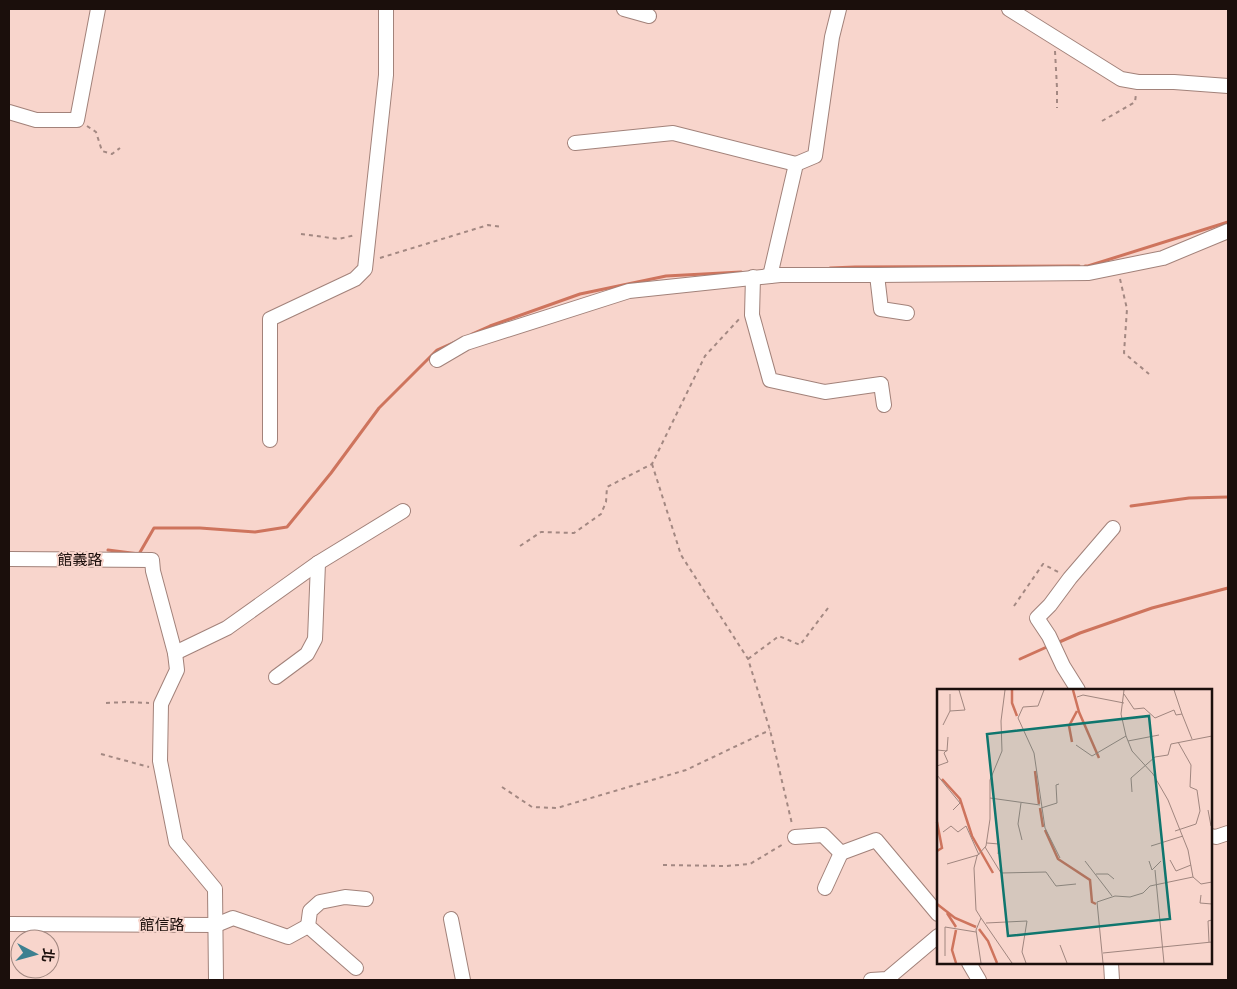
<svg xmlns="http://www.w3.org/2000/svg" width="1237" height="989" viewBox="0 0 1237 989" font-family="'Work Sans','Noto Sans TC',sans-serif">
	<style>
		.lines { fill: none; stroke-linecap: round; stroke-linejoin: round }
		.stream { stroke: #ce745d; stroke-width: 3 }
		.minor-casing { stroke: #a2827a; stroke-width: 16 }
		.path { stroke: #a38882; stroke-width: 2; stroke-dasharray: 4 4; stroke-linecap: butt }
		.minor { stroke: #fff; stroke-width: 14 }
		.labels { text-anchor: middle; stroke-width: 4; stroke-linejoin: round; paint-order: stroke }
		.street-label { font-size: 15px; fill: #1b0f0c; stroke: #f8d5cc }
		.inset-river { fill: none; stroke: #ce745d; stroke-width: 2.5 }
		.inset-road { fill: none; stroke: #a0867f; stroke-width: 1 }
		.view { fill: #0f766e; fill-opacity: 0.15; stroke: #0f766e; stroke-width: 2.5 }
		.inset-edge { fill: none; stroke: #1b0f0c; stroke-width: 2.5 }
	</style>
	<rect width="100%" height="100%" fill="#f8d5cc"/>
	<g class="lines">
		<!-- stream -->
		<g class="stream">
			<path d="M1085,266h3l140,-44"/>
			<path d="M830,268l25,-1 224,-1"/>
			<path d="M472,334l18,-8 90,-32 86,-18 75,-4"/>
			<path d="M1131,506l58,-8 39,-1"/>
			<path d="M108,550l31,4 15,-26h46l55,4 32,-5 44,-54 48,-65 58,-58 18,-8"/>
			<path d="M1057,643l23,-10 72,-25 76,-20"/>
			<path d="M1020,659l29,-13"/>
		</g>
		<!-- minor casing -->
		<g class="minor-casing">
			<g id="minor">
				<path d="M624,9l25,7"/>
				<path d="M1009,9l112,70 17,3h36l54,4"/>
				<path d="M9,112l27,8h41l21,-111"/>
				<path d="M575,143l98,-10 123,31"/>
				<path d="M877,275l4,34 26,4"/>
				<path d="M770,276l26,-112 19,-8 17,-119 7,-28"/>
				<path d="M753,277l-1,38 18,65 55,12 56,-8 3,21"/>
				<path d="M437,360l29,-17 163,-52 151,-16h97l212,-2 74,-15 65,-27"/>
				<path d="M270,440v-121l85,-40 10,-10 21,-194v-66"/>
				<path d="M9,559l143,1 1,11 22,82 2,17 -16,34 -1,57 16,81 39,47 1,91"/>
				<path d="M175,653l52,-25 91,-65 85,-52"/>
				<path d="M276,677l31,-23 8,-15 3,-76"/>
				<path d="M1078,690l-15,-24 -14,-30 -12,-18 13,-13 20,-27 43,-50"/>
				<path d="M1211,836l5,1 12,-4"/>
				<path d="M795,837l28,-2 18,18 35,-13 62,74"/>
				<path d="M825,888l16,-35"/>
				<path d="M451,919l12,61"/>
				<path d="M9,924l207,1 17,-7 55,19 20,-11"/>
				<path d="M969,963l10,17"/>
				<path d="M1111,963l1,17"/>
				<path d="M356,968l-48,-42 2,-15 10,-9 25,-5 21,2"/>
				<path d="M871,980l16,-1 51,-43"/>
			</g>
		</g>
		<!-- path -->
		<g class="path">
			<path d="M1055,51l2,37v20"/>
			<path d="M1102,121l33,-19 1,-8"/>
			<path d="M87,126l9,6 6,19 10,3 8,-6"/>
			<path d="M301,234l38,5 16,-4"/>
			<path d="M380,258l108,-33 14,2"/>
			<path d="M1120,279l7,30 -3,44 25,21"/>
			<path d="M652,464l29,91 67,104 22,71 22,94"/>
			<path d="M520,546l21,-14 33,1 27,-19 5,-12 1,-15 45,-23 53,-108 36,-39"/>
			<path d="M1014,606l29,-42 17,9"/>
			<path d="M748,659l31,-23 21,9 28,-37"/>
			<path d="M106,703l21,-1 22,1"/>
			<path d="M101,754l48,13"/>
			<path d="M502,787l30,20 25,1 129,-38 84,-40"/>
			<path d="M663,865l63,1 24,-2 35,-21"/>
		</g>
		<!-- minor -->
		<use href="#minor" class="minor"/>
	</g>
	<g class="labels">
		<!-- street labels -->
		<g class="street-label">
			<text x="80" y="565">館義路</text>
			<text x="162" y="930">館信路</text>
		</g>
	</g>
	<!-- overview -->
	<g transform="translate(937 689)">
		<rect width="275" height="275" fill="#f8d5cc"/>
		<path class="inset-river" d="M75,1v13l5,13M136,1l6,22 20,46M135,53l-3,-16 8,-15M98,82l4,33M5,90l18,20 12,37 21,37M103,119l3,19M0,133l5,26 -5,3M108,141l13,29 32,21 2,22 4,2M0,215l18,14 21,9M10,224l9,14M42,240l9,12 9,22M19,241l-4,20 4,13"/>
		<path class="inset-road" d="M107,1l-6,16 -15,1 -5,11 16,35 11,75 15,30M187,1l-3,24 5,22 6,15 21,23 15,26 20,50 5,27M237,1l8,24M13,5v17M187,5l10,15 10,-1 11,10 19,-8 2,5 6,-1 10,25M140,8l6,-2 41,8M6,36l7,-14 15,-1 -6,-20M191,52l31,-6M139,56l16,11 34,-20M0,61l10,1 1,-14M0,77l11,-4 -4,-9 3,-3M0,86l23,28 -7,7M195,103l-1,-14 24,-21 13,-2 3,-11 41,-8M53,109l50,7M84,114l-3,21 4,16M104,119l16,-5 -1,-18 3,-1M271,121l3,16M238,142l21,-7 4,-13 -3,-21 -7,-3 1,-22 -13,-23M6,143l8,-6 7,6 8,-6 13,29M50,154l12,1 -1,10M214,157l32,-10M48,158l16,26 45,-1 10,14 20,-2M233,171l6,11 15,-6M148,172l27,35M212,172l3,9 9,-9M10,175l31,-9M218,181l9,93M159,185h12l6,5M264,206l-1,8 12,1M44,229l31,45M49,234l41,-2 -5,31 4,11M272,253l-1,-21 4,-1M123,256l7,18M166,264l109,-11M8,267v-29l31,5M44,274l-5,-33 5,-12 -5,-8 -2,-42 3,-12 9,-10 4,-27v-39l12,-29 -1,-30 4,-31M166,274l-6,-61 18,-6 15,1 13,-4 7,-7 43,-9 8,7 11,-2"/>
		<path class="view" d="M212,27l21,203 -162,17 -21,-202z"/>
		<rect width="275" height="275" class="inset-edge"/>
	</g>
	<!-- border -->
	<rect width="1237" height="989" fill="none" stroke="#1b0f0c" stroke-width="20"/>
	<!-- north arrow -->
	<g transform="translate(35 954) rotate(96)"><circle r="24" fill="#f8d5cc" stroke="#a0867f"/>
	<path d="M0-4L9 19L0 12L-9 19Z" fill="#3d8090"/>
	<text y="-8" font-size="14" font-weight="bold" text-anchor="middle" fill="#1b0f0c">北</text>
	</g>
</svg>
